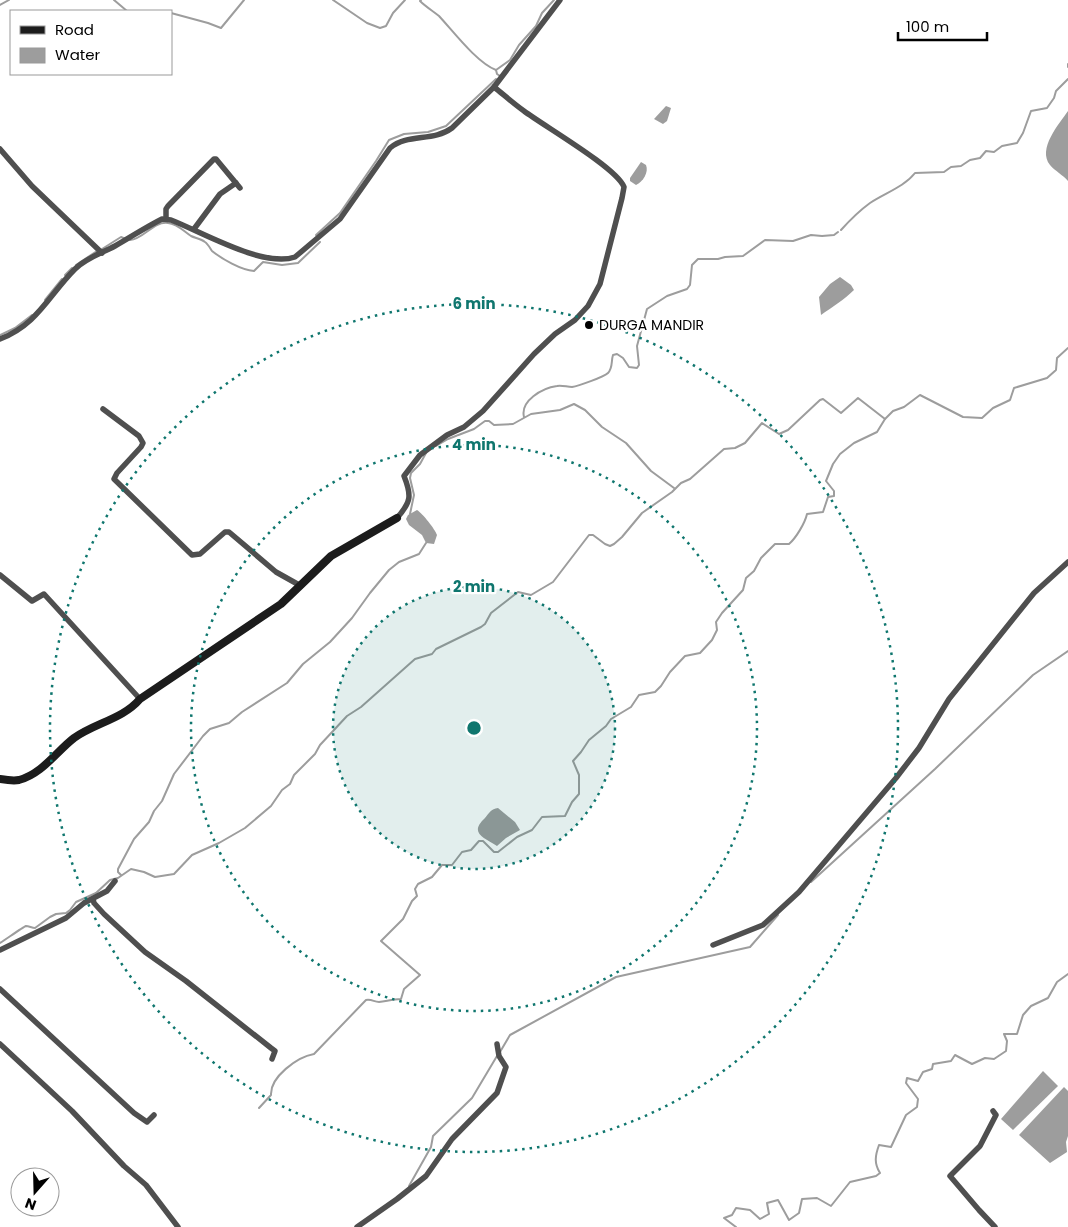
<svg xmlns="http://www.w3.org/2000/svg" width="1068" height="1227" viewBox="0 0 1068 1227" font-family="Poppins,sans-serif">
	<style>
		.water { fill: #9d9d9d }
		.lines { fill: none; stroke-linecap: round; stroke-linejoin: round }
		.stream { stroke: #9d9d9d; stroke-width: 2 }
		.street { stroke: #4f4f4f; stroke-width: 5.5 }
		.secondary { stroke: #1c1c1c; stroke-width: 8 }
		.ring { fill: none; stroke: #0f766e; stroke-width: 2.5; stroke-dasharray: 2.5 5 }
		.poi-dot { fill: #000; stroke: #fff; stroke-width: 2 }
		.labels { text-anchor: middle; stroke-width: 4.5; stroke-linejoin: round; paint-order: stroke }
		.poi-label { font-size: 14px; fill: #000; stroke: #fff; text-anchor: start }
		.centre { fill: #0f766e; stroke: #fff; stroke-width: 2.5 }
		.ring-label { font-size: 15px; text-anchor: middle; font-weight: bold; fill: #0f766e; stroke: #fff; stroke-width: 4.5; stroke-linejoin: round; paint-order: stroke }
	</style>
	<rect width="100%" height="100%" fill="#fff"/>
	<!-- water -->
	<g class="water">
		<path d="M666,106l5,2 -4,13 -4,3 -9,-5z"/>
		<path d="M1068,111v70c-5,-6 -13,-10 -18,-16 -13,-16 9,-41 18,-54z"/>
		<path d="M641,162l5,3c3,7 -3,17 -10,20l-6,-4v-3z"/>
		<path d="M840,277l11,8 3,5c-10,10 -22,17 -33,25l-2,-18 11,-13z"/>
		<path d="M417,510c6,4 18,19 20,25l-3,9 -8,-1 -4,-8 -13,-10 -3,-6 2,-4z"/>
		<path d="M498,808l17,14 5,8 -14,8 -9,8c-14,-9 -28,-13 -12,-28 4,-5 6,-9 13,-10z"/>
		<path d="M1043,1071l15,15 -45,44 -12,-11z"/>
		<path d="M1064,1087l4,4v45l-2,6 1,10 -17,11 -31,-28z"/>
	</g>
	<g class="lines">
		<!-- stream -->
		<g class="stream">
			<path d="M114,0l13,11"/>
			<path d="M333,0l34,23 13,5 6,-2 7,-13 12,-13"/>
			<path d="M421,0l-1,1c6,6 13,10 19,15 14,15 38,47 57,54"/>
			<path d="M0,5l9,-5"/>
			<path d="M155,11h2"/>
			<path d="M171,13l37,10 13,5 23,-28"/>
			<path d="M1068,64v3"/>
			<path d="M500,76l-3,-2 -1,-4 14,-10 9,-15 17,-19 6,-13 12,-13"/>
			<path d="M841,230c9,-10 18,-19 29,-27 15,-10 34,-16 45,-30l29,-1 7,-5 10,-1 9,-6 10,-2 6,-7 8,1 8,-6 15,-3 6,-10 8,-22 16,-3 7,-10 2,-7 12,-12"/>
			<path d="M316,235l24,-22 36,-52 13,-21 15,-6 24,-2 18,-6 50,-47"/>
			<path d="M130,240c14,-1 23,-19 38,-17 10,1 15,8 23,13 4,2 10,3 14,6 3,2 5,6 7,9 10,8 29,19 42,20l9,-9 19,3 16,-2 22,-21"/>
			<path d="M102,249l19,-12 5,2"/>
			<path d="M76,265l21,-14"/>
			<path d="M65,275l7,-7"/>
			<path d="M45,300l17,-21"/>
			<path d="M0,335l15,-7 17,-13"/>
			<path d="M524,417c-4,-16 18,-29 33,-31 5,-1 10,1 15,1 6,-1 32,-10 36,-14 5,-5 3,-12 5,-18l4,-1 6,4 6,9 8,1 2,-3 -2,-19 10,-37 20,-13 20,-7 3,-4 2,-20 6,-6h20l7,-2 18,-1 22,-16 28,1 18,-6 11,1 12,-1 4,-3"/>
			<path d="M436,446l12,-7 26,-10 11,-8h4l5,4 19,-1 18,-10 29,-4 14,-6 11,6 17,17 24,16 25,28 23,17"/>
			<path d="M410,514l4,-19 -4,-17 1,-5 9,-9 6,-11"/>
			<path d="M121,875l-3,-3v-3l16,-30 15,-17 5,-11 8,-10 12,-27 29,-38 7,-7 19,-6 13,-11 45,-29 16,-19 27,-22 22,-24 18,-25 19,-23 10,-8 20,-8 7,-11"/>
			<path d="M811,882l124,-113 98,-94 35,-24"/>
			<path d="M0,943c5,-3 23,-16 26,-17 3,0 6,2 9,2l15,-11 6,-3 10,-1 4,-3 6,-8 20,-9 14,-13 8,-2 13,-9 13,3 11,5 19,-3 18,-19 27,-12 26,-15 26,-22 11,-16 8,-6 4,-9 21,-21 5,-9 27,-29 14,-9 54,-48 17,-5 4,-5 45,-22 4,-3 6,-11 27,-21 13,3 22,-13 36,-47h4l12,9 5,2 4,-2 8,-7 20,-24 30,-21 9,-9 9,-4 34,-30 11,-1 10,-5 17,-20 17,11 9,-4 32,-30 3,-1 18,14 17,-15 27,21"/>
			<path d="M500,1052l10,-17 106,-58 134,-30 28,-32"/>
			<path d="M259,1108l12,-13c-1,-18 26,-38 43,-41l52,-54c6,-1 8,2 13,2 8,-1 14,-3 22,-3l3,-10 16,-14 -39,-34 22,-22 9,-18 5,-5 -2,-7 3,-5 14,-7 10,-12h10l10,-13 9,-2 8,-9h4l11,11h4l19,-15 15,-7 10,-13 23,-1 7,-14 7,-8v-19l-6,-14 8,-9 8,-12 17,-14 5,-7 20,-12 8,-12 16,-3 6,-6 9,-14 15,-16 15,-3 12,-13 5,-10 -1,-8 6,-9 21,-23 3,-12 8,-7 7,-13 14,-14h14c7,-6 16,-21 18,-30l16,-2 5,-15 6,-1v-5l-8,-10 7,-17 7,-10 14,-11 23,-11 8,-13 8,-8 11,-4 16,-12 43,22 19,1 11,-10 17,-8 4,-12 33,-10 9,-8 1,-12 11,-10"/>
			<path d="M409,1186l22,-39 2,-11 39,-38 25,-42"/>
			<path d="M736,1227l-12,-9 8,-3 4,-7 14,2 10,9 9,-5 -2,-11 11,-3 11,20 10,-7 3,-14 15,-1 14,8 19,-24 26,-6 4,-3c-6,-10 -5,-17 -1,-28l12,2 15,-32 11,-8 1,-8 -12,-16 1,-5 11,3 5,-9 9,-3 1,-5 18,-3 4,-6 17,9 13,-6 9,1 12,-8 1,-10 -3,-7h13l6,-19 8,-9 17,-8 9,-16 11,-8"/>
		</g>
		<!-- street -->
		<g class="street">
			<path d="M0,149l32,37 70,67"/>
			<path d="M166,219v-10l2,-3 46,-47h2l24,29"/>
			<path d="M194,229l26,-35 16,-11"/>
			<path d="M0,339c38,-15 48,-43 75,-70 11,-11 27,-16 40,-23 16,-9 31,-19 47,-27l9,1c31,12 92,48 124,37l45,-38 50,-71c18,-15 43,-6 62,-20l42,-41 66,-87"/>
			<path d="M103,409l36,27 4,7 -2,4 -24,26 -3,6 78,76 8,-1 25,-22h4l47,40 25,14"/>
			<path d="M397,518c14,-16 15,-22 7,-42l16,-21 27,-20 17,-8 19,-16 51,-57 21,-20 20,-14 13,-14 12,-22 22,-86 2,-11c-7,-19 -80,-61 -100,-76 -10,-7 -20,-16 -30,-24"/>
			<path d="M0,575l32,26 12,-7 96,105"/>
			<path d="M93,899l1,4 10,11 41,38 41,29 85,67 4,3 -3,8"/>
			<path d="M713,945l50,-20 36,-33 97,-114 23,-30 30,-49 85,-106 34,-31"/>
			<path d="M0,950l66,-32 18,-15 23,-12 8,-10"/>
			<path d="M0,989l134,124 13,9 7,-7"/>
			<path d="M0,1044l72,67 52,55 22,19 32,42"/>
			<path d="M993,1111l3,4 -16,31 -30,30 29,34 16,17"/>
			<path d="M357,1227l40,-28 29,-23 26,-37 45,-46 9,-26 -7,-11 -2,-12"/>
		</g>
		<!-- secondary -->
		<path class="secondary" d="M0,779c6,1 14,2 19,1 23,-6 38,-29 55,-42 21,-15 49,-19 66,-39l141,-95 50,-48 66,-38"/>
	</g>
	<!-- distance rings -->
	<circle cx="474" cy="728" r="141" fill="#0f766e" fill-opacity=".12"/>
	<g class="ring">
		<circle cx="474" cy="728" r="141"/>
		<circle cx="474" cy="728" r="283"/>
		<circle cx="474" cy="728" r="424"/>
	</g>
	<!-- markers -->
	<circle class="poi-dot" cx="589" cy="325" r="5"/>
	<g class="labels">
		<!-- poi labels -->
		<g class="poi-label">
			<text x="599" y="330">DURGA MANDIR</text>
		</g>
	</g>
	<circle cx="474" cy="728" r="8" class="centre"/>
	<g class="ring-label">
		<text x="474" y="309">6 min</text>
		<text x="474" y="450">4 min</text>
		<text x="474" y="592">2 min</text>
	</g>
	<!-- legend -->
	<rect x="10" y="10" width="162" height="65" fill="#ffffff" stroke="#999999"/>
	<rect x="20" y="26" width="25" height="8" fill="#1c1c1c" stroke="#999999"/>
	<text x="55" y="35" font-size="15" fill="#000000">Road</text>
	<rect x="20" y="48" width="25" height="15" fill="#9d9d9d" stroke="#999999"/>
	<text x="55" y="60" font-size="15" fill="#000000">Water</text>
	<!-- north arrow -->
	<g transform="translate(35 1192) rotate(200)"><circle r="24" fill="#ffffff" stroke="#999999"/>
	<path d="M0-4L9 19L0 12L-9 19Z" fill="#000000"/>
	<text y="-8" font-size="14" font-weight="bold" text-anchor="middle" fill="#000000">N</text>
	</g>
	<!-- scale -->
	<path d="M898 32v8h89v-8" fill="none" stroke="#000000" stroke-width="2.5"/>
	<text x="906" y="32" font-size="15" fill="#000000" stroke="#ffffff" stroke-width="4" paint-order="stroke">100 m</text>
</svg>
